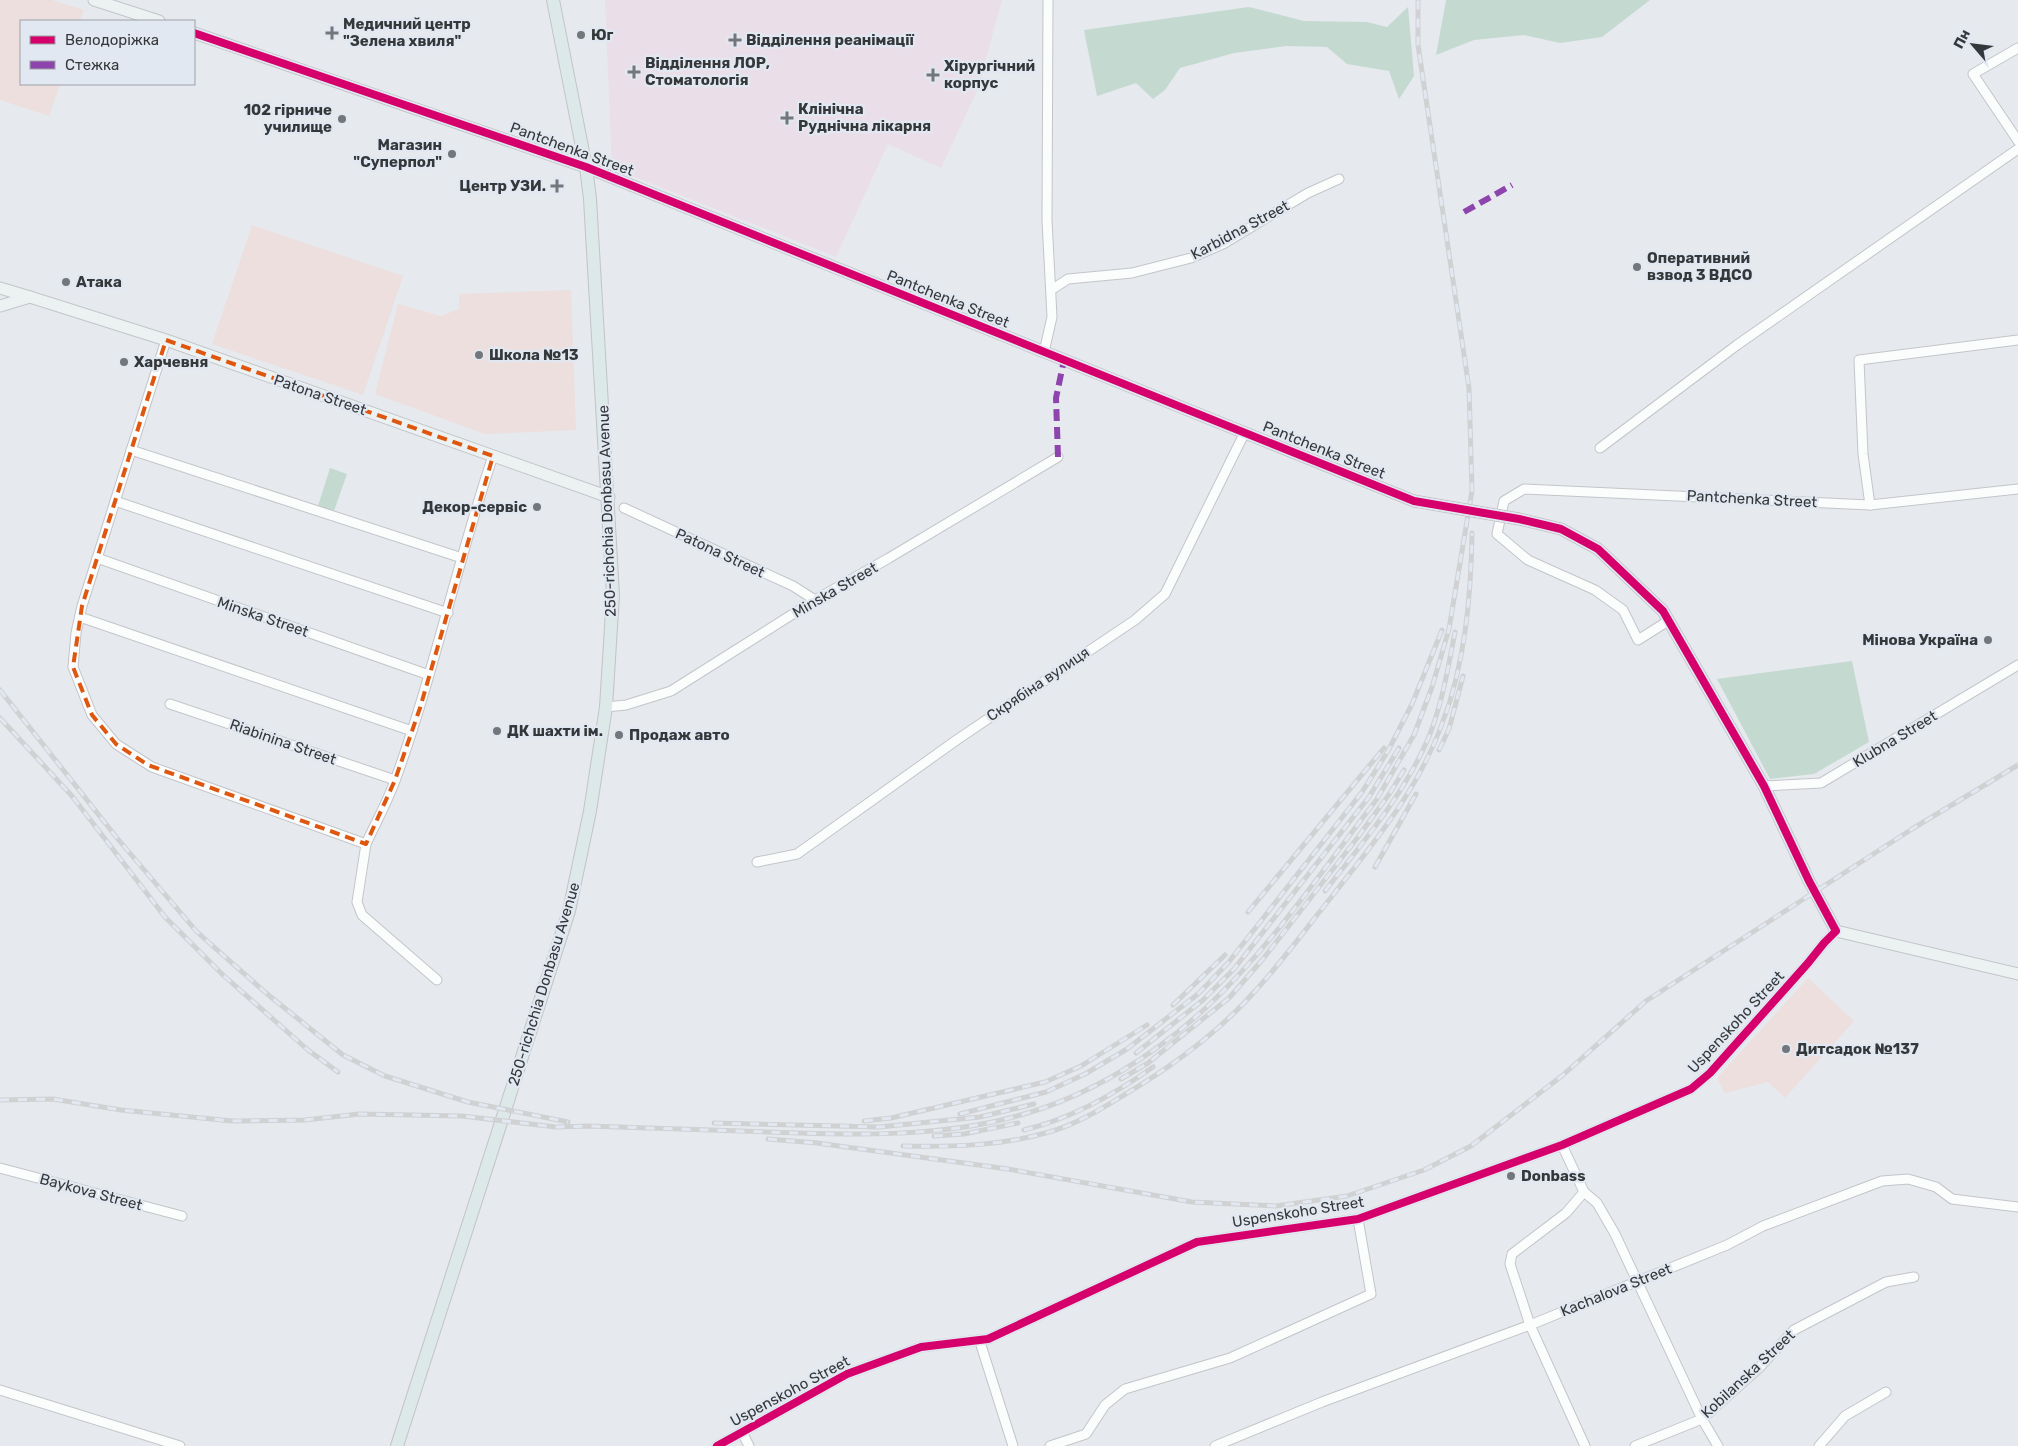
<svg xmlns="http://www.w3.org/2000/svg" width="2018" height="1446" viewBox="0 0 2018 1446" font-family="Rubik,sans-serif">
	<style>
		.education { fill: #ecdfde }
		.medical { fill: #eadfe8 }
		.green { fill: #c4d9d0 }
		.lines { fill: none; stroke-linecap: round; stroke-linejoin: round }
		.street-casing { stroke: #c3c5c9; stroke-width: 11 }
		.secondary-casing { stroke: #c3c5c9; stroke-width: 13 }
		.primary-casing { stroke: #c2c4c6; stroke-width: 14 }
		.street { stroke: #fbfcfc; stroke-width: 9 }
		.secondary { stroke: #ecf2f2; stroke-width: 11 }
		.primary { stroke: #dde8e8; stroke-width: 12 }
		.rail-casing { stroke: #d0d1d3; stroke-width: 5 }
		.rail { stroke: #e2e8f1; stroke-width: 3; stroke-dasharray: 9; stroke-linecap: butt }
		.secondary-bridge-casing { stroke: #c3c5c9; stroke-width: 13; stroke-linecap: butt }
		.secondary-bridge { stroke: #ecf2f2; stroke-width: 11 }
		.quiet { stroke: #8e44ad; stroke-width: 6; stroke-dasharray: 12 6; stroke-linecap: butt }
		.cycleway-casing { stroke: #e2e8f1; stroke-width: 11 }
		.cycleway { stroke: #d6006c; stroke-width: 8 }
		.marked { fill: none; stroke: #df570e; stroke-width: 4; stroke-dasharray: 10 6; stroke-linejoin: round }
		.poi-dot { fill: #73767a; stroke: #e2e8f1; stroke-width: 2 }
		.labels { text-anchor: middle; stroke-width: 4.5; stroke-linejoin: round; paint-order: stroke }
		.poi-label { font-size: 15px; font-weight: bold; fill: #35383b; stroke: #e2e8f1; text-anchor: start }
		.street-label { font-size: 15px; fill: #35383b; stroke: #e2e8f1 }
	</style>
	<rect width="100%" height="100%" fill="#e6e9ee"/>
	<!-- education -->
	<g class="education">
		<path d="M0,0h52l32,10 -4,11h-59v63h39l-11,32 -49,-16z"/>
		<path d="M252,225l151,51 -40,119 -151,-51z"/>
		<path d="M571,290l5,140 -91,4 -110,-40 23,-90 43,12 18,-7v-15z"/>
		<path d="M1808,978l46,43 -69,77 -17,-16 -43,11 -8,-15z"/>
	</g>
	<!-- medical -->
	<path class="medical" d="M605,0h397l-25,91 -36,77 -53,-24 -52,113 -224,-89z"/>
	<!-- green -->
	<g class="green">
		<path d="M1446,0h204l-48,37 -42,6 -36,-8 -50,5 -38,15z"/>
		<path d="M1249,7l55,14 63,1 20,5 21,-20 6,69 -15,23 -10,-28 -42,-7 -20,-17 -41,-1 -52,7 -54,15 -15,22 -12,9 -17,-16 -39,13 -13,-66z"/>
		<path d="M330,468l17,6 -13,37 -16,-5z"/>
		<path d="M1852,661l17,81 -55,32 -44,5 -53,-100z"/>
	</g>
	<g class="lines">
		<!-- street casing -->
		<g class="street-casing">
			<g id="street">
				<path d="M2018,48l-45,26 45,67"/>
				<path d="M1051,290l17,-11 64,-6 59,-15 32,-14 85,-51 31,-14"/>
				<path d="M166,340l-84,266 -6,27 -3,34 19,48 24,29 36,23 214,77 -9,58 5,13 75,65"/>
				<path d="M1044,352l8,-35 -5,-97 1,-220"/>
				<path d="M1600,448l137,-103 281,-196"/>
				<path d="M131,450l331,108"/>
				<path d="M115,501l333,112"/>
				<path d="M1870,505l-7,-51 -4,-94 159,-20"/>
				<path d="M624,508l169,78 22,14"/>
				<path d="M97,558l332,117"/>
				<path d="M80,617l332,114"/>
				<path d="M1668,621l-30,19 -15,-30 -28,-20 -67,-30 -31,-26 7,-33 20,-12 346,16 148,-16"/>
				<path d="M170,704l225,76"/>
				<path d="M606,707l20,-2 45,-14 144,-91 74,-42 169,-101"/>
				<path d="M1764,786l57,-3 197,-118"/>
				<path d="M366,844c10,-22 22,-43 30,-66 38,-105 61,-216 97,-322"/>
				<path d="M757,862l40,-8 161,-115 177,-119 30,-26 80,-162"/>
				<path d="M1562,1145l22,47 -18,21 -54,41 -2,10 20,61 55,121"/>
				<path d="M0,1168l182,48"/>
				<path d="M1584,1192l13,11 18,31 87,185 16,27"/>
				<path d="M980,1342l33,104"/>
				<path d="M0,1390l180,56"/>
				<path d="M742,1432l7,14"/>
				<path d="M717,1446l130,-72 74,-27 67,-8 209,-97 161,-23 204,-74 129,-56 19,-16 98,-110 16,-20 12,-12"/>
				<path d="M1050,1446l36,-12 19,-29 20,-16 105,-31 141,-64 -13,-75"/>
				<path d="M1215,1446l107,-44 208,-77 197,-80 36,-19 119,-45 26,-2 28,8 16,12 66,8"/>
				<path d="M1635,1446l67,-27 57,-51 35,-38 92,-48 28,-5"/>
				<path d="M1819,1446l26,-30 41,-24"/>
			</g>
		</g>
		<!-- secondary casing -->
		<g class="secondary-casing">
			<g id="secondary">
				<path d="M94,0l65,21"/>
				<path d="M194,33l392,134 828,334"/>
				<path d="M0,288l30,9 -30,9"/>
				<path d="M30,297l136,43 443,157"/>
				<path d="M1519,519l42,10 37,20 65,62 101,175 45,95 27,50 182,43"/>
			</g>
		</g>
		<!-- primary casing -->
		<g class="primary-casing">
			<path id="primary" d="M397,1446l172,-535 21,-100 16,-104 7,-112 -23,-396 -4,-32 -33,-167"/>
		</g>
		<!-- street -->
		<use href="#street" class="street"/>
		<!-- secondary -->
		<use href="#secondary" class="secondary"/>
		<!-- primary -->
		<use href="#primary" class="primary"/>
		<!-- rail casing -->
		<g class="rail-casing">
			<g id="rail">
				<path d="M0,690l117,148 80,94 69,61 77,62 42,21 83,26 100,20"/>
				<path d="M0,718l72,78 93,121 58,58 85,75 30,22"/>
				<path d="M1439,750l10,-21 14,-53"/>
				<path d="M1375,867l41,-73"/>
				<path d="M1325,891c38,-49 78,-95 103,-152 14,-34 20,-71 27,-107"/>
				<path d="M1248,912l136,-164"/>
				<path d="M1173,1005l52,-50"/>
				<path d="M1136,1053l67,-53 31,-31 135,-172 30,-49"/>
				<path d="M1121,1079l27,-16 81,-65 34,-39 95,-122 32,-44 14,-23"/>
				<path d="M0,1100l53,-1 68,11 111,11 73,-1 54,-6 103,2 94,11 32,-1c60,2 120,4 180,6 81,3 170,6 249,-16 72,-19 140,-62 194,-113 63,-60 113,-135 166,-204l37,-64 18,-48 17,-58 23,-138 -3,-103 -51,-343v-45"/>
				<path d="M960,1114l86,-22 39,-18 42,-25 71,-55 30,-31 134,-171 26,-41 24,-47 30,-74"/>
				<path d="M864,1121l27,-3 154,-36 36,-16 66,-41"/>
				<path d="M714,1123l165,4 101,-10 54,-13"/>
				<path d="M1024,1130c46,-11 91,-36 129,-63"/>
				<path d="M934,1136l30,-2 54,-11"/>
				<path d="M768,1139l49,4 191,26 184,33 84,4 71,-10 77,-26 47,-24 92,-71 83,-74 266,-172 106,-64"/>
				<path d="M903,1146c49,1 99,0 146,-14 26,-7 52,-23 75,-37 49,-29 96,-64 133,-106 27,-30 51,-63 76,-94 42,-54 85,-105 109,-171 23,-60 29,-127 30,-191"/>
			</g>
		</g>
		<!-- rail -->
		<use href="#rail" class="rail"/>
		<!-- secondary-bridge casing -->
		<g class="secondary-bridge-casing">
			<path id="secondary-bridge" d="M1414,501l105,18"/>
		</g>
		<!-- secondary-bridge -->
		<use href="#secondary-bridge" class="secondary-bridge"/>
		<!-- quiet -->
		<g class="quiet">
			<path d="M1464,212l48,-27"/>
			<path d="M1058,457l-2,-59 8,-38"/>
		</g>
		<!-- cycleway casing -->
		<g class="cycleway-casing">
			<path id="cycleway" d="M194,33l392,134 828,334 105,18 42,10 37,20 65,62 101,175 45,95 27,50 -12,12 -16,20 -98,110 -19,16 -129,56 -204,74 -161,23 -209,97 -67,8 -74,27 -130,72"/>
		</g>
		<!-- cycleway -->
		<use href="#cycleway" class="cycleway"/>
	</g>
	<!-- marked area -->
	<path class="marked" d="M166,340l327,116 -73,252 -25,72 -29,64 -218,-79 -32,-21 -24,-29 -19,-48 9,-61z"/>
	<!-- markers -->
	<g class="poi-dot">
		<path d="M329.5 25.5h5v5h5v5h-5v5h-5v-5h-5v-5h5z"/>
		<circle cx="581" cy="35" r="5"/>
		<path d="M732.5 32.5h5v5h5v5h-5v5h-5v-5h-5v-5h5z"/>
		<path d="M631.5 64.5h5v5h5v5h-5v5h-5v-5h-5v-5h5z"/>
		<path d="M930.5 67.5h5v5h5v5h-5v5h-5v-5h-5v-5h5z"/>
		<path d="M784.5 110.5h5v5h5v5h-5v5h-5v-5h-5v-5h5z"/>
		<circle cx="342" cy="119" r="5"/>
		<circle cx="452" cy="154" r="5"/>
		<path d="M554.5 178.5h5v5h5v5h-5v5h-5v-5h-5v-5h5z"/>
		<circle cx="1637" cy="267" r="5"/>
		<circle cx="66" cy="282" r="5"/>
		<circle cx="479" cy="355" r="5"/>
		<circle cx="124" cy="362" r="5"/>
		<circle cx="537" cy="507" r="5"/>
		<circle cx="1988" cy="640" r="5"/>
		<circle cx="497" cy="731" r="5"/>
		<circle cx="619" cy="735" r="5"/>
		<circle cx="1786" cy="1049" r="5"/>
		<circle cx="1511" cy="1176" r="5"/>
	</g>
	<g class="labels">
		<!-- poi labels -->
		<g class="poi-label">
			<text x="343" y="29">Медичний центр<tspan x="343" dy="17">"Зелена хвиля"</tspan></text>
			<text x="591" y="40">Юг</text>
			<text x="746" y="45">Відділення реанімації</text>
			<text x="645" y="68">Відділення ЛОР,<tspan x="645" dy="17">Стоматологія</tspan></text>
			<text x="944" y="71">Хірургічний<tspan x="944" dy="17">корпус</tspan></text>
			<text x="798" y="114">Клінічна<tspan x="798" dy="17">Руднічна лікарня</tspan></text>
			<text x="332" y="115" text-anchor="end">102 гірниче<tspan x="332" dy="17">училище</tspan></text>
			<text x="442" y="150" text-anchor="end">Магазин<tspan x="442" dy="17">"Суперпол"</tspan></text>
			<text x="546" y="191" text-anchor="end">Центр УЗИ.</text>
			<text x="1647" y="263">Оперативний<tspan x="1647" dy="17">взвод 3 ВДСО</tspan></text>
			<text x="76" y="287">Атака</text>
			<text x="489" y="360">Школа №13</text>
			<text x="134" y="367">Харчевня</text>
			<text x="527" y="512" text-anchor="end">Декор-сервіс</text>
			<text x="1978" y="645" text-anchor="end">Мінова Україна</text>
			<text x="507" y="736">ДК шахти ім.</text>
			<text x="629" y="740">Продаж авто</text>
			<text x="1796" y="1054">Дитсадок №137</text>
			<text x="1521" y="1181">Donbass</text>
		</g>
		<!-- street labels -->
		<g class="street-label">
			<text transform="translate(572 149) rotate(20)" y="5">Pantchenka Street</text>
			<text transform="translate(1240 230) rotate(-28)" y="5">Karbidna Street</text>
			<text transform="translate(948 299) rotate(22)" y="5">Pantchenka Street</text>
			<text transform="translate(320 395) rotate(19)" y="5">Patona Street</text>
			<text transform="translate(1324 450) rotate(22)" y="5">Pantchenka Street</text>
			<text transform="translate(1752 499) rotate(3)" y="5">Pantchenka Street</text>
			<text transform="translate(607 511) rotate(-92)" y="5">250-richchia Donbasu Avenue</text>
			<text transform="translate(720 553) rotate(25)" y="5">Patona Street</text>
			<text transform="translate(835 590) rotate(-30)" y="5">Minska Street</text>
			<text transform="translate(263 617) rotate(19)" y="5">Minska Street</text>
			<text transform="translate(1038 684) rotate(-34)" y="5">Скрябіна вулиця</text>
			<text transform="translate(1895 739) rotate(-31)" y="5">Klubna Street</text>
			<text transform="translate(283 742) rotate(19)" y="5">Riabinina Street</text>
			<text transform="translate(544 984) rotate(-73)" y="5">250-richchia Donbasu Avenue</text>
			<text transform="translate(1736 1022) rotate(-47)" y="5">Uspenskoho Street</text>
			<text transform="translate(91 1192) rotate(15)" y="5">Baykova Street</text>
			<text transform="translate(1298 1212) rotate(-9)" y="5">Uspenskoho Street</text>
			<text transform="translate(1616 1290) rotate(-22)" y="5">Kachalova Street</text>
			<text transform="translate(1748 1374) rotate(-43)" y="5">Kobilanska Street</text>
			<text transform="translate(790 1391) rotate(-28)" y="5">Uspenskoho Street</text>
		</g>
	</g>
	<!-- legend -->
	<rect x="20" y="20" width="175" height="65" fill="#e2e8f1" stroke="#9da2a8"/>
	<rect x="30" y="36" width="25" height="8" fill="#d6006c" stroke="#9da2a8"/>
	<text x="65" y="45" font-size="15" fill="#35383b">Велодоріжка</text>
	<rect x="30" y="61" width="25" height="8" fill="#8e44ad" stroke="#9da2a8"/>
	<text x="65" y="70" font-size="15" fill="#35383b">Стежка</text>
	<!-- north arrow -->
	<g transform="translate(1973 45) rotate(298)" stroke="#e2e8f1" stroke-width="4" paint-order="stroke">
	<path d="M0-4L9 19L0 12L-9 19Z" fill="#35383b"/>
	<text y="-8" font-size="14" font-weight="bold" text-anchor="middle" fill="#35383b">Пн</text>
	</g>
</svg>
